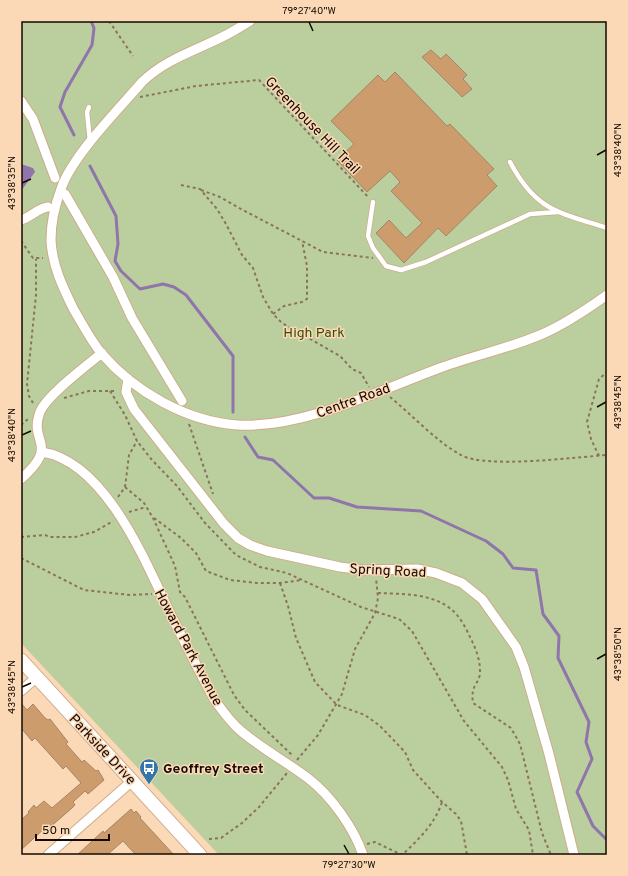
<svg xmlns="http://www.w3.org/2000/svg" width="628" height="876" viewBox="0 0 628 876" font-family="Overpass,sans-serif">
	<style>
		.green { fill: #bbcf9e }
		.water { fill: #8f75ab }
		.lines { fill: none; stroke-linecap: round; stroke-linejoin: round }
		.stream { stroke: #8f75ab; stroke-width: 3 }
		.building { fill: #cc9c6c; stroke: #a58566 }
		.lane-casing { stroke: #ceac8c; stroke-width: 6 }
		.street-casing { stroke: #ceac8c; stroke-width: 11 }
		.secondary-casing { stroke: #ceac8c; stroke-width: 15 }
		.path { stroke: #8a735d; stroke-width: 2; stroke-dasharray: 3 3; stroke-linecap: butt }
		.lane { stroke: #fff; stroke-width: 4.5 }
		.street { stroke: #fff; stroke-width: 9 }
		.secondary { stroke: #fff; stroke-width: 13 }
		.ticks { fill: none; stroke: #150a01; stroke-width: 1.5 }
		.labels { text-anchor: middle; stroke-width: 3; stroke-linejoin: round; paint-order: stroke }
		.street-label { font-size: 14px; fill: #150a01; stroke: #fbd8b6 }
		.park-label { font-size: 14px; fill: #364a05; stroke: #fbd8b6 }
		.poi-label { font-size: 14px; font-weight: bold; fill: #150a01; stroke: #fbd8b6; text-anchor: start }
		.neatline { fill: none; stroke: #150a01; stroke-width: 1.5 }
		.ticks-label { font-size: 10px; text-anchor: middle; fill: #150a01 }
	</style>
	<rect width="100%" height="100%" fill="#fbd8b6"/>
	<!-- green -->
	<path class="green" d="M21,21h586v834h-388l-198,-212z"/>
	<!-- water -->
	<path class="water" d="M21,164l12,4 2,4 -14,19z"/>
	<g class="lines">
		<!-- stream -->
		<g class="stream">
			<path d="M74,135l-14,-28 5,-15 27,-47 2,-17 -3,-7"/>
			<path d="M90,166l26,50 2,28 -3,17 6,10 19,18 23,-5 11,3 12,8 47,61v56"/>
			<path d="M245,437l13,20 15,3 41,38h15l28,9 64,4 65,30 17,13 10,14 23,2 7,44 16,22 -1,22 31,64 -3,20 6,17 -15,33 16,34 14,14"/>
		</g>
	</g>
	<!-- building -->
	<g class="building">
		<path d="M431,50l10,9 5,-5 21,21 -4,4 9,10 -10,8 -40,-40z"/>
		<path d="M395,72l52,54 3,-2 44,45 -7,6 10,11 -51,50 -8,-8 -34,35 -28,-30 13,-13 17,18 16,-15 -31,-32 9,-9 -10,-11 -23,21 -30,-32 17,-16 -23,-23 47,-46 7,7z"/>
		<path d="M21,703l6,7 6,-6 12,14 3,2 2,-1 18,23 -2,2 16,18 2,-2 12,11 2,-1 6,10 -16,14 -3,-3 -12,11 2,3 -3,3 -24,21 -2,-2 -25,23v-30l8,-7 -1,-1 6,-7 2,3 8,-7 8,7 29,-25 -15,-17 -3,3 -28,-31 -3,3 -11,-13z"/>
		<path d="M131,809l3,4 2,-2 5,6 -1,1 34,37h-38l-13,-14 -16,14h-30l26,-24 1,2z"/>
	</g>
	<g class="lines">
		<!-- lane casing -->
		<g class="lane-casing">
			<g id="lane">
				<path d="M89,107l-2,5 3,29"/>
				<path d="M510,162c26,49 48,50 97,66"/>
				<path d="M373,202l-5,34 5,12 13,18 15,4 25,-8 104,-48 28,-2"/>
			</g>
		</g>
		<!-- street casing -->
		<g class="street-casing">
			<g id="street">
				<path d="M250,21c-7,4 -14,9 -22,13 -30,16 -61,24 -86,48 -24,28 -70,74 -81,107 -6,16 -10,34 -10,51 1,25 12,48 23,70 9,15 17,31 28,44 33,38 84,67 135,71 64,4 141,-34 200,-56 34,-13 70,-20 103,-34 24,-10 46,-25 67,-40"/>
				<path d="M21,101l12,18 22,59"/>
				<path d="M65,194l48,83 19,41 50,83"/>
				<path d="M21,220c10,-3 17,-12 27,-13"/>
				<path d="M128,379l-2,13 8,17 90,115 14,14 12,7 17,6 73,16 24,3 53,-1 19,4 26,10 20,16 34,48 8,20 25,87 25,101"/>
				<path d="M42,452c64,10 104,111 129,163 14,28 28,56 43,84 8,11 16,23 27,32 21,18 46,31 68,48 22,17 45,49 54,76"/>
				<path d="M21,479c40,-36 7,-35 19,-67 6,-16 47,-47 62,-59"/>
				<path d="M21,691l16,-14"/>
				<path d="M48,855l84,-74"/>
			</g>
		</g>
		<!-- secondary casing -->
		<g class="secondary-casing">
			<path id="secondary" d="M21,660l179,195"/>
		</g>
		<!-- path -->
		<g class="path">
			<path d="M109,21l24,35"/>
			<path d="M140,97l56,-11 63,-6 110,118"/>
			<path d="M181,185l19,4 17,20 9,15 16,31 11,13 10,29 10,17 9,9 58,33 12,13 9,4 8,14"/>
			<path d="M201,190l19,7 21,12 82,43 50,6"/>
			<path d="M21,241l12,17h10"/>
			<path d="M273,314l11,-8 18,-4 5,-3v-33l-5,-25"/>
			<path d="M110,391l15,24 12,26 15,19 25,26 28,37 31,32 24,12 27,6 74,34 38,12 13,12 52,90 38,46 6,13 8,29 13,21 4,25"/>
			<path d="M390,397c21,17 48,46 71,58 25,14 115,2 146,0"/>
			<path d="M64,398l25,-7h28"/>
			<path d="M33,403l-4,-7 -2,-12 9,-89v-36"/>
			<path d="M189,424l24,70"/>
			<path d="M21,425l7,-6"/>
			<path d="M599,456l-8,-17 -4,-17 12,-43 8,-7"/>
			<path d="M125,487l19,16 9,15 22,48 5,26 5,5 49,98 11,15 47,45"/>
			<path d="M118,497l7,-10 4,-32 8,-14"/>
			<path d="M129,512l17,-5"/>
			<path d="M154,518l27,20 15,15 10,18 24,9 27,3h23l22,-3"/>
			<path d="M21,537l24,-2 5,2h25l19,-5 19,-11"/>
			<path d="M21,558l63,32 46,5 22,-1"/>
			<path d="M280,583l8,23 8,32 19,44 22,23 28,10 15,11 25,26 8,18 29,32 14,12 5,7 6,34"/>
			<path d="M378,593c24,1 53,0 73,16 8,6 15,19 19,28 6,12 10,22 10,35 0,12 -10,12 -7,31l38,25 9,16 22,89 9,22"/>
			<path d="M297,760l21,-25 24,-41 13,-45 20,-36 3,-15 -2,-20"/>
			<path d="M209,839l12,-1 21,-15 17,-16 28,-34"/>
			<path d="M367,844l8,-2 27,13c16,-15 33,-31 40,-53"/>
		</g>
		<!-- lane -->
		<use href="#lane" class="lane"/>
		<!-- street -->
		<use href="#street" class="street"/>
		<!-- secondary -->
		<use href="#secondary" class="secondary"/>
	</g>
	<!-- ticks -->
	<path class="ticks" d="M309,22l4,9M597,155l9,-5M22,183l9,-4M597,407l9,-5M22,435l9,-4M597,659l9,-5M22,687l9,-4M344,845l5,9"/>
	<!-- icons -->
	<defs>
		<g id="bus-pin" transform="scale(1)"><path d="M0 17L-7.5 6A9.5 9.5 0 1 1 7.5 6Z" fill="#3376ac" stroke="#fbd8b6"/><path d="M-5-6H5V4H4V6H2V4H-2V6H-4V4H-5ZM-3.5-4V0h7V-4ZM-3.5 1.2v1.5H-2V1.2ZM2 1.2v1.5H3.5V1.2Z" fill="#fff"/></g>
	</defs>
	<g fill-rule="evenodd">
		<use href="#bus-pin" x="149" y="768"/>
	</g>
	<g class="labels">
		<!-- street labels -->
		<g class="street-label">
			<text transform="translate(313 125) rotate(46)" y="5">Greenhouse Hill Trail</text>
			<text transform="translate(353 400) rotate(-20)" y="5">Centre Road</text>
			<text transform="translate(388 570) rotate(3)" y="5">Spring Road</text>
			<text transform="translate(189 647) rotate(62)" y="5">Howard Park Avenue</text>
			<text transform="translate(103 749) rotate(47)" y="5">Parkside Drive</text>
		</g>
		<!-- park labels -->
		<g class="park-label">
			<text x="314" y="337">High Park</text>
		</g>
		<!-- poi labels -->
		<g class="poi-label">
			<text x="163" y="773">Geoffrey Street</text>
		</g>
	</g>
	<!-- border -->
	<rect width="628" height="876" fill="none" stroke="#fbd8b6" stroke-width="44"/>
	<!-- scale -->
	<path d="M36 834v6h73v-6" fill="none" stroke="#150a01" stroke-width="2"/>
	<text x="42" y="834" font-size="12" fill="#150a01" stroke="#fbd8b6" stroke-width="3" paint-order="stroke">50 m</text>
	<rect x="22" y="22" width="584" height="832" class="neatline"/>
	<g class="ticks-label">
		<text x="309" y="14">79°27'40"W</text>
		<text transform="translate(617 150) rotate(-90)" y="4">43°38'40"N</text>
		<text transform="translate(11 183) rotate(-90)" y="4">43°38'35"N</text>
		<text transform="translate(617 402) rotate(-90)" y="4">43°38'45"N</text>
		<text transform="translate(11 435) rotate(-90)" y="4">43°38'40"N</text>
		<text transform="translate(617 654) rotate(-90)" y="4">43°38'50"N</text>
		<text transform="translate(11 687) rotate(-90)" y="4">43°38'45"N</text>
		<text x="349" y="868">79°27'30"W</text>
	</g>
</svg>
